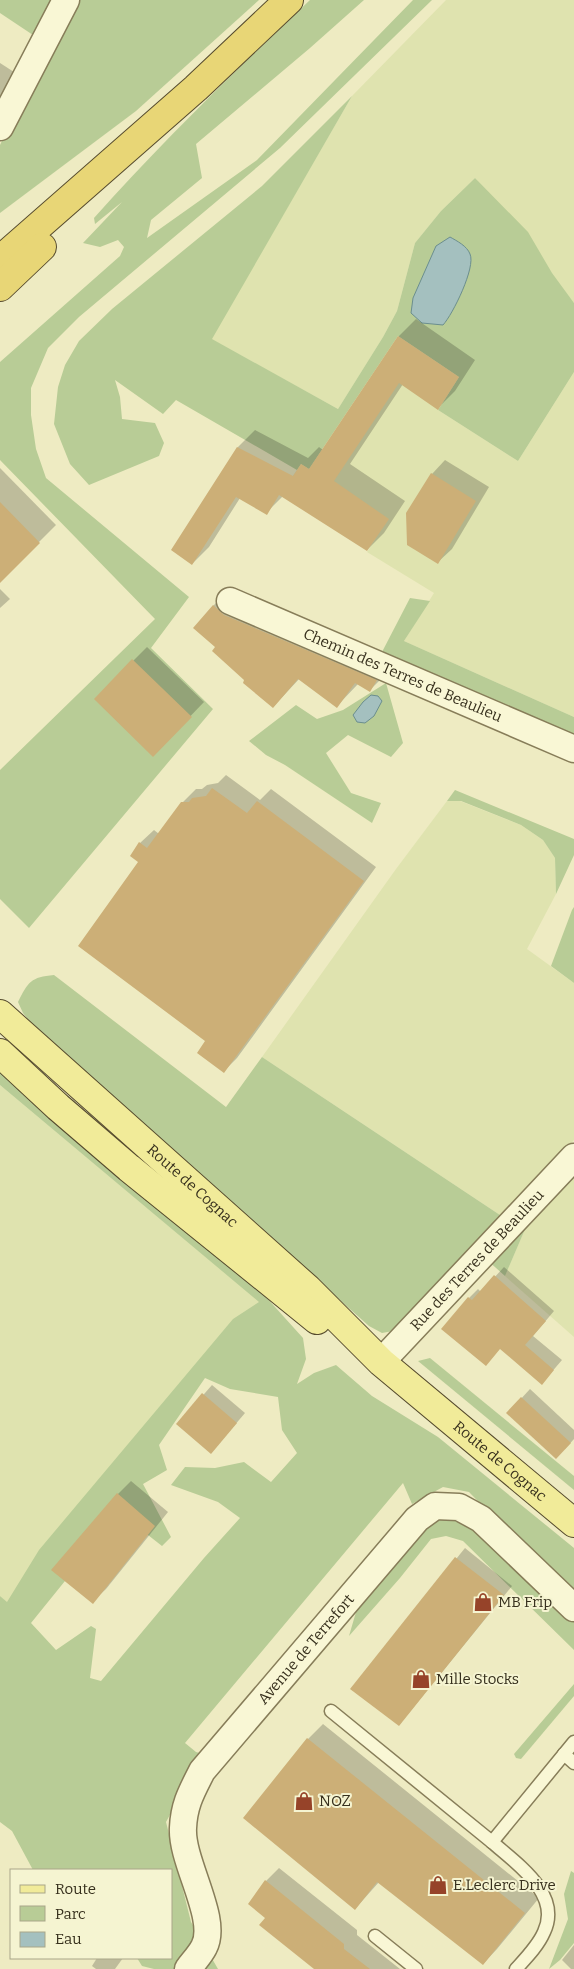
<svg xmlns="http://www.w3.org/2000/svg" width="574" height="1969" viewBox="0 0 574 1969" font-family="Bitter,serif">
	<style>
		.farmland { fill: #dfe3af }
		.green { fill: #b8cc96; fill-rule: evenodd }
		.water { fill: #a4c0bf; stroke: #6b8e8e }
		.shadow { fill: #0003 }
		.building { fill: #ccaf77 }
		.lines { fill: none; stroke-linecap: round; stroke-linejoin: round }
		.service-casing { stroke: #877d59; stroke-width: 15 }
		.minor-casing { stroke: #877d59; stroke-width: 29 }
		.primary-casing { stroke: #554a2d; stroke-width: 30 }
		.trunk-casing { stroke: #554a2d; stroke-width: 30 }
		.service { stroke: #f9f7d5; stroke-width: 12 }
		.minor { stroke: #f9f7d5; stroke-width: 26 }
		.primary { stroke: #f1eb99; stroke-width: 28 }
		.trunk { stroke: #e8d676; stroke-width: 28 }
		.labels { text-anchor: middle; stroke-width: 4; stroke-linejoin: round; paint-order: stroke }
		.street-label { font-size: 15px; fill: #37301d; stroke: #f5f4d1 }
		.poi-label { font-size: 15px; fill: #37301d; stroke: #f5f4d1; text-anchor: start }
	</style>
	<rect width="100%" height="100%" fill="#eeebc2"/>
	<!-- farmland -->
	<g class="farmland">
		<path d="M446,0h128v303l-99,-125 -34,33 -26,32 -18,68 -14,26 -45,72 -127,-70 141,-243z"/>
		<path d="M398,336l61,41 -21,33 80,51 56,-89v345l-170,-76 30,-48 -67,-41 11,-18 -85,-58 8,-12 8,5z"/>
		<path d="M447,801h13l61,24 22,15 12,18 1,36 -29,55 47,34v157l-71,77 -241,-160 134,-188z"/>
		<path d="M0,1085l260,217 -253,301 -7,-7z"/>
		<path d="M574,1169v168l-69,-61 27,-63z"/>
	</g>
	<!-- green -->
	<g class="green">
		<path d="M0,0h59l-23,37 -36,-24z"/>
		<path d="M70,0h189l-123,111 -136,102v-68z"/>
		<path d="M310,0h54l-54,48 -114,96 6,34 -51,42 -4,18 110,-78 156,-160h19l-152,148 -201,169 -31,31 -17,40v27l5,34 10,29 143,119 -38,51 62,61 -184,219 -29,-29v-129l155,-151 -155,-159v-98l120,-106 4,-9 -6,-7 -18,7 -17,-4 39,-41 -27,22 -1,-6c68,-76 142,-148 216,-218z"/>
		<path d="M352,96l-140,243 126,70 45,-72 14,-26 18,-68 26,-32 34,-33 53,54 24,41 22,30v69l-56,89 -80,-51 21,-33 -61,-41 -89,133 -8,-5 -4,6 -121,-70 -13,14 -48,-34 5,17 2,22 33,4 9,20 -5,13 -70,29 -19,-21 -16,-40 4,-37 7,-22 14,-24 33,-32 150,-123z"/>
		<path d="M410,598l20,3 -26,40 170,76v23l-192,-88z"/>
		<path d="M386,683l17,60 -12,14 -43,-22 -22,18 25,40 30,10 -9,20 -87,-58 -19,-10 -17,-14 47,-36 21,14 26,-9z"/>
		<path d="M455,790l119,49v16l-18,39 -1,-36 -12,-18 -22,-15 -60,-24h-14z"/>
		<path d="M574,907v76l-23,-17 21,-56z"/>
		<path d="M54,975l172,132 36,-50 241,160 -110,114 -11,2 -13,-7 -332,-295 -14,-18 -5,-11c10,-20 13,-25 36,-27z"/>
		<path d="M0,1068l256,218 47,52 3,21 -9,25 17,-11 22,-8 36,31 66,41 136,111v47l-26,-22 -79,-81 -26,-5 -31,17 -9,-21 -218,260 11,9 7,2 -37,68 25,100 27,47h-64l-12,-3 -5,-8h34v-88h-138l-21,-39 -12,-9v-226l7,6 32,-52 194,-231 26,-17 -259,-217zM205,1378l25,11 48,8 4,33 15,23 -26,29 -27,-20 -29,6 -30,-1 -14,18 47,17 22,16 -36,40 -103,123 -11,-3 6,-49 -5,-3 -35,24 -25,-27 38,-47 65,-52 28,22 9,-9 -28,-53 24,-14 -8,-25z"/>
		<path d="M532,1213l-27,63 -19,-17z"/>
		<path d="M430,1358l144,118v14l-156,-129z"/>
		<path d="M439,1514l20,3 115,102v31l-111,-109 -17,-5 -15,3 -31,39 -51,58 7,-24 -13,8z"/>
		<path d="M574,1684v12l-53,63 -5,-1 -2,-4z"/>
		<path d="M571,1871l3,2v70l-14,17 -11,9 19,-50 -4,-25z"/>
	</g>
	<!-- water -->
	<g class="water">
		<path d="M450,237c7,4 17,9 20,17 6,13 -17,60 -27,71l-21,-2 -11,-10 2,-15 23,-52z"/>
		<path d="M371,695l7,1 4,5 -8,15 -9,7 -8,-1 -4,-7 10,-13z"/>
	</g>
	<!-- shadow -->
	<g class="shadow">
		<path d="M0,63l14,9 -14,25z"/>
		<path d="M416,319l59,41 -20,31 -17,17 -35,-24 -53,80 55,37 -21,32 -17,17 -84,-54 -17,17 -26,-15 -31,49 -17,17 46,-117 17,-17 53,28 11,-11 4,3 76,-114z"/>
		<path d="M445,460l44,27 -37,62 -14,13 -6,-88z"/>
		<path d="M0,468l56,57 -56,56z"/>
		<path d="M0,589l10,10 -10,9z"/>
		<path d="M230,589l156,85 -16,16 -12,-6 -21,22 -37,-28 -27,29 -57,-60 -3,-41z"/>
		<path d="M147,647l57,55 -51,53 -58,-56z"/>
		<path d="M226,775l34,25 11,-11 105,78 -139,191 -13,13 -17,-30 -68,-179 1,-19 14,-13 5,4 23,-31 14,-14h6l5,-4 11,-2z"/>
		<path d="M504,1267l50,44 -21,25 29,24 -12,14 -81,-76 9,-9 3,3z"/>
		<path d="M212,1385l33,28 -34,40 -33,-29z"/>
		<path d="M530,1389l44,41v9l-9,10 -57,-36z"/>
		<path d="M131,1481l37,31 -62,77 -14,13 26,-108z"/>
		<path d="M465,1548l47,38 -113,139 -48,-36z"/>
		<path d="M323,1724l216,174 -42,51 -14,15 -104,-82 -24,27 -110,-91 63,-79z"/>
		<path d="M279,1868l78,62v5l43,34h-84l-49,-51 -1,-37z"/>
		<path d="M574,1945v24h-3l-9,-9z"/>
		<path d="M97,1958h26l-8,11h-19l-4,-3z"/>
	</g>
	<!-- building -->
	<g class="building">
		<path d="M398,336l61,41 -21,33 -39,-27 -65,98 55,38 -22,32 -88,-56 -12,20 -31,-18 -44,68 -21,-15 66,-103 56,29 8,-12 8,5z"/>
		<path d="M431,473l45,28 -38,63 -31,-19 -1,-32z"/>
		<path d="M0,502l40,41 -40,40z"/>
		<path d="M213,605l11,10 153,65 -7,12 -15,-9 -18,25 -39,-29 -25,29 -30,-25 1,-3 -32,-29 3,-4 -22,-19z"/>
		<path d="M132,659l60,58 -39,40 -59,-58z"/>
		<path d="M212,788l35,25 10,-12 107,80 -140,192 -27,-20 8,-12 -127,-95 60,-84 -8,-6 9,-14 8,6 34,-46h8l3,-4 14,-2z"/>
		<path d="M494,1275l52,46 -21,24 29,25 -12,15 -42,-36 -14,17 -45,-37 27,-32 4,3z"/>
		<path d="M202,1393l35,30 -26,31 -35,-30z"/>
		<path d="M521,1397l50,46 -15,16 -50,-46z"/>
		<path d="M117,1493l38,33 -62,78 -42,-34z"/>
		<path d="M455,1557l49,38 -105,131 -49,-37z"/>
		<path d="M307,1738l218,175 -42,52 -106,-83 -22,28 -112,-92z"/>
		<path d="M265,1880l79,64v5l26,20h-56l-55,-44 6,-7 -17,-14z"/>
	</g>
	<g class="lines">
		<!-- service casing -->
		<g class="service-casing">
			<g id="service">
				<path d="M331,1711l161,131 82,-100"/>
				<path d="M564,1754l10,9"/>
				<path d="M492,1842c25,22 70,52 52,90 -6,14 -18,26 -28,37"/>
				<path d="M375,1936l41,33"/>
			</g>
		</g>
		<!-- minor casing -->
		<g class="minor-casing">
			<g id="minor">
				<path d="M0,127l66,-127"/>
				<path id="s1" d="M230,601l344,148"/>
				<path id="s2" d="M381,1362l193,-205"/>
				<path id="s3" d="M188,1969c5,-7 12,-14 16,-22 15,-28 -23,-85 -21,-119 1,-24 9,-37 19,-57l215,-252 18,-13 24,1 22,12 93,89"/>
			</g>
		</g>
		<!-- primary casing -->
		<g class="primary-casing">
			<g id="primary">
				<path id="s4" d="M0,1014l308,275 73,73 193,161"/>
				<path d="M0,1053l58,54 71,61 188,152"/>
			</g>
		</g>
		<!-- trunk casing -->
		<g class="trunk-casing">
			<g id="trunk">
				<path d="M0,260l196,-172 93,-88"/>
				<path d="M0,287l42,-40"/>
			</g>
		</g>
		<!-- service -->
		<use href="#service" class="service"/>
		<!-- minor -->
		<use href="#minor" class="minor"/>
		<!-- primary -->
		<use href="#primary" class="primary"/>
		<!-- trunk -->
		<use href="#trunk" class="trunk"/>
	</g>
	<!-- icons -->
	<defs>
		<g id="shop-bare" transform="scale(1.5)"><path d="M-5-2.5h2.3a2.7 3.5 0 0 1 5.4 0H5L5.5 6h-11ZM-1.5-2.5h3a1.5 2.3 0 0 0-3 0Z" fill="#964329" stroke="#f5f4d1" stroke-width="2.5" paint-order="stroke"/></g>
	</defs>
	<g fill-rule="evenodd">
		<use href="#shop-bare" x="483" y="1602"/>
		<use href="#shop-bare" x="421" y="1679"/>
		<use href="#shop-bare" x="304" y="1801"/>
		<use href="#shop-bare" x="438" y="1885"/>
	</g>
	<g class="labels">
		<!-- street labels -->
		<g class="street-label">
			<text dy="5" stroke="none"><textPath href="#s1" startOffset="188">Chemin des Terres de Beaulieu</textPath></text>
			<text dy="5" stroke="none"><textPath href="#s4" startOffset="258">Route de Cognac</textPath></text>
			<text dy="5" stroke="none"><textPath href="#s2" startOffset="140">Rue des Terres de Beaulieu</textPath></text>
			<text dy="5" stroke="none"><textPath href="#s4" startOffset="671">Route de Cognac</textPath></text>
			<text dy="5" stroke="none"><textPath href="#s3" startOffset="371">Avenue de Terrefort</textPath></text>
		</g>
		<!-- poi labels -->
		<g class="poi-label">
			<text x="498" y="1607">MB Frip</text>
			<text x="436" y="1684">Mille Stocks</text>
			<text x="319" y="1806">NOZ</text>
			<text x="453" y="1890">E.Leclerc Drive</text>
		</g>
	</g>
	<!-- legend -->
	<rect x="10" y="1869" width="162" height="90" fill="#f5f4d1" stroke="#a9a689"/>
	<rect x="20" y="1885" width="25" height="8" fill="#f1eb99" stroke="#a9a689"/>
	<text x="55" y="1894" font-size="15" fill="#37301d">Route</text>
	<rect x="20" y="1906" width="25" height="15" fill="#b8cc96" stroke="#a9a689"/>
	<text x="55" y="1919" font-size="15" fill="#37301d">Parc</text>
	<rect x="20" y="1932" width="25" height="15" fill="#a4c0bf" stroke="#a9a689"/>
	<text x="55" y="1944" font-size="15" fill="#37301d">Eau</text>
</svg>
